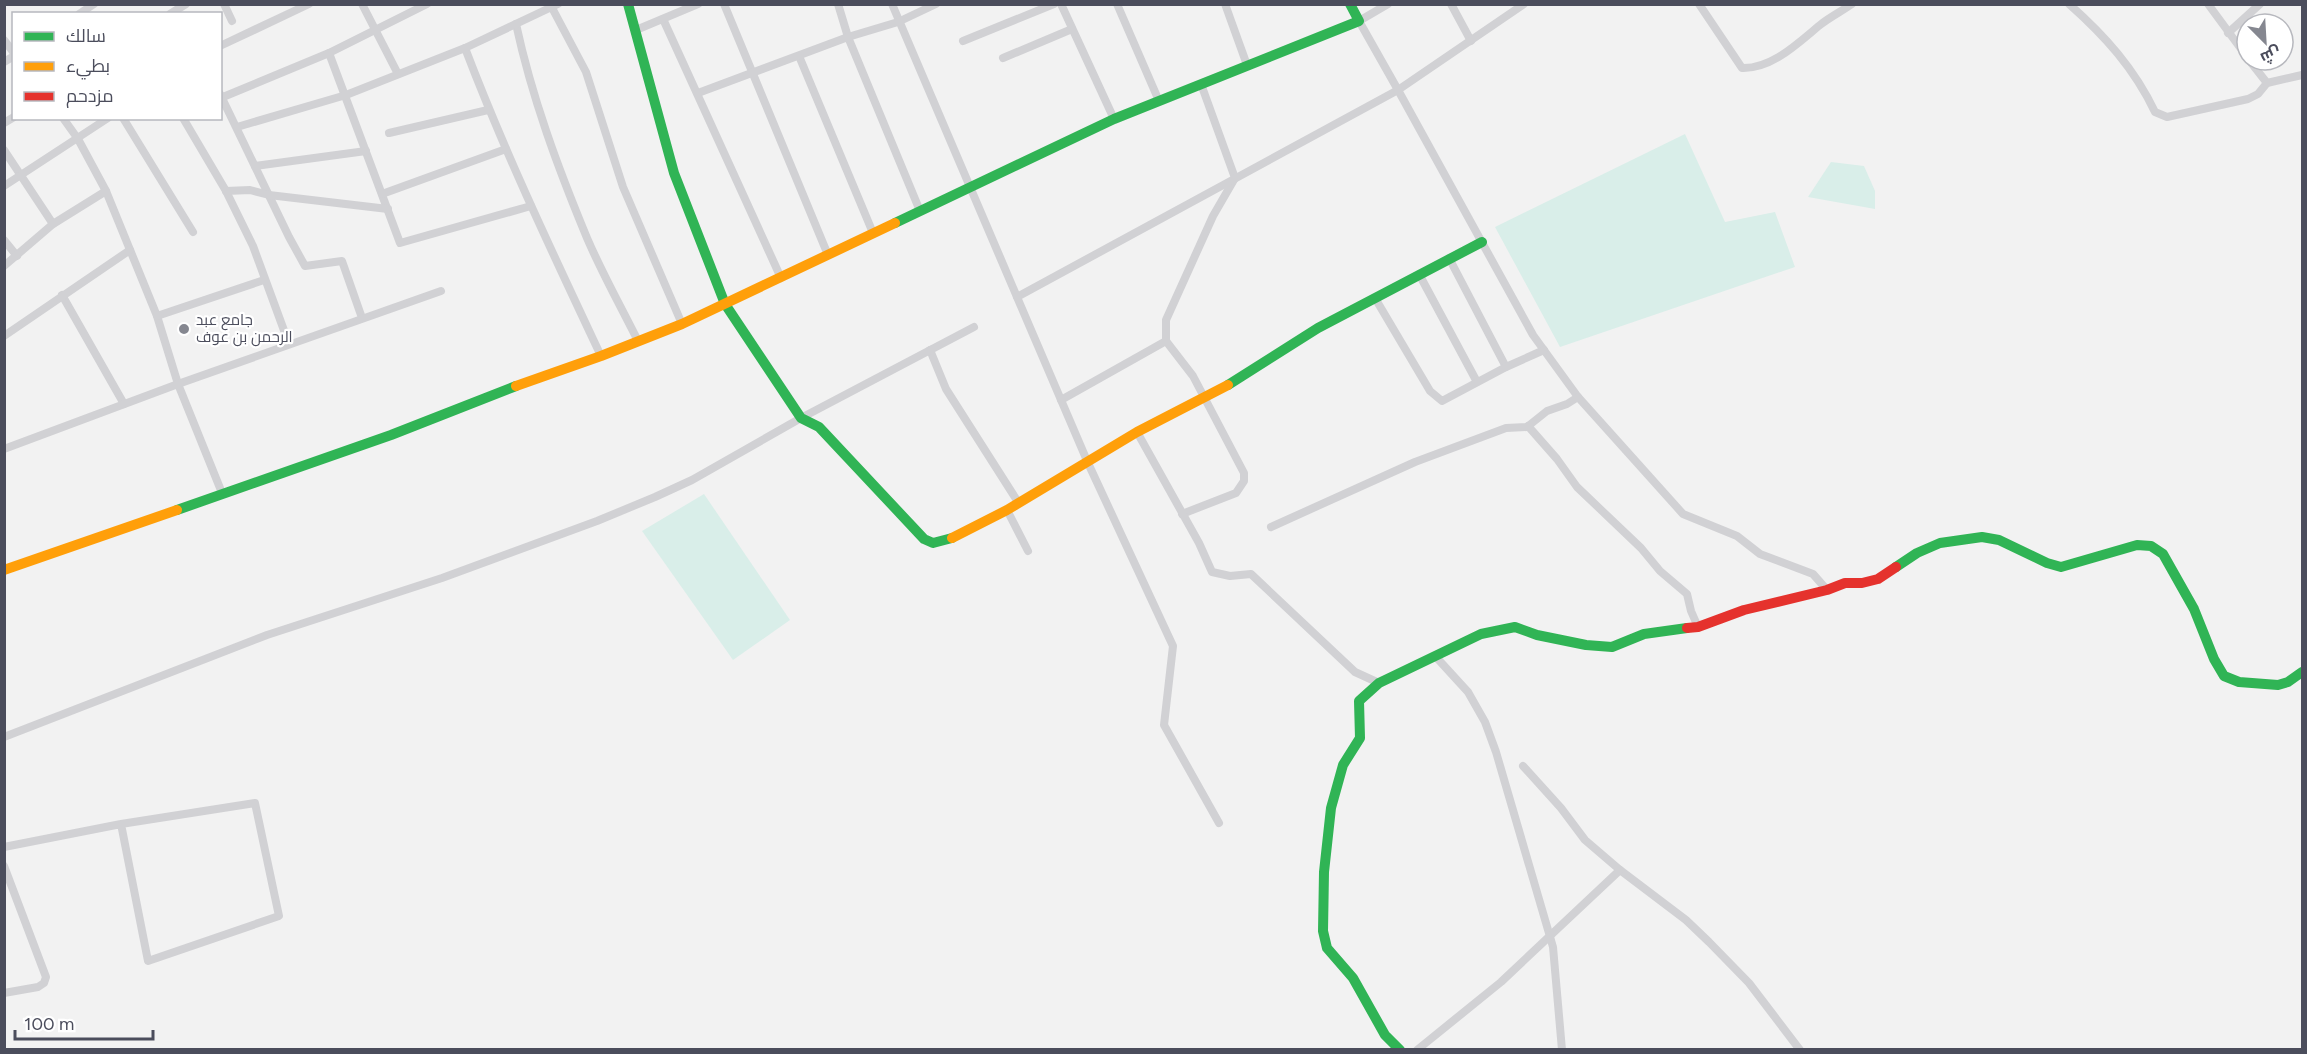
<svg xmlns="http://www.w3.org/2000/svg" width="2307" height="1054" viewBox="0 0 2307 1054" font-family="Figtree,Cairo,sans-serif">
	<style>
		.green { fill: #d9eee9 }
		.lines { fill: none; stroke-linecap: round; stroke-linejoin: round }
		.street { stroke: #d1d1d4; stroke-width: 8 }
		.fast { stroke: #30b455; stroke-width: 10 }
		.slow { stroke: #ff9f0a; stroke-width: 10 }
		.jam { stroke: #e5322d; stroke-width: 10 }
		.poi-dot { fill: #858790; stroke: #fff; stroke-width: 2 }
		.labels { text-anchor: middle; stroke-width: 4.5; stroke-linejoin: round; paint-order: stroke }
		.poi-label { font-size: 15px; fill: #4b4d5c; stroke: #fff; text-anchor: start }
	</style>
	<rect width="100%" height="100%" fill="#f2f2f2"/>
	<!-- green -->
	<g class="green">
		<path d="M1685,134l40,88 50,-10 20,55 -235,80 -65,-120z"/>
		<path d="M1831,162l33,4 11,25v18l-67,-12z"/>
		<path d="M704,494l86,126 -57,40 -91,-129z"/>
	</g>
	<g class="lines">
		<!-- street -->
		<g class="street">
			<path d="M224,4l8,17"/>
			<path d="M362,4l36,70"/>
			<path d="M550,4l36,68 37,115 59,137"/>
			<path d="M724,4l104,251"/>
			<path d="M838,4l10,33 72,174"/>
			<path d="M892,4l125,293"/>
			<path d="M1061,4l53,115"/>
			<path d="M1117,4l42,97"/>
			<path d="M1225,4l22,61"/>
			<path d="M1451,4l20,37"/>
			<path d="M1524,4l-126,86 135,245 45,62 105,117 54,22 23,18 53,20 14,16"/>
			<path d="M1699,4l43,64c30,1 56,-25 78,-43 10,-8 22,-14 32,-21"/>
			<path d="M2069,4c36,32 65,64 86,108l12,5 81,-18 10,-5 9,-11 35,-8"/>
			<path d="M2208,4l39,53"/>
			<path d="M79,14l15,-10"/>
			<path d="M170,14l16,-10"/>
			<path d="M663,19l118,259"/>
			<path d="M516,24c16,74 42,144 71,214 15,35 34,69 51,103"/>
			<path d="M636,30l62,-26"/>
			<path d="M2228,33l32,-29"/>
			<path d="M4,40l10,13"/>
			<path d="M963,41l91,-37"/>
			<path d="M220,46l89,-42"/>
			<path d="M465,48c40,105 88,206 136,308"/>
			<path d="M329,53l71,190 131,-37"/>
			<path d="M799,56l74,177"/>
			<path d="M1003,58l69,-29"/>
			<path d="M2249,60l18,23"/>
			<path d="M4,62l10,-6"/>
			<path d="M698,93l150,-56 50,-15 38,-18"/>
			<path d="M220,94l69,143 16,29 37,-5 20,57"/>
			<path d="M223,97l106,-44 98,-49"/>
			<path d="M63,118l15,21 28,52 51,125 21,68 44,109"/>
			<path d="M123,118l70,114"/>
			<path d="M183,118l43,73 27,55 36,98"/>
			<path d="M4,123l10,-6"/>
			<path d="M237,127l109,-32 119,-47 93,-44"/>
			<path d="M389,133l99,-23"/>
			<path d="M4,150l49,74"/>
			<path d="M255,166l111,-15"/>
			<path d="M4,186l104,-68"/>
			<path d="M226,191l24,-1 19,5 119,14"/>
			<path d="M382,194l124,-45"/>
			<path d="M4,240l13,16"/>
			<path d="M1449,258l57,109"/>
			<path d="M4,266l49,-42 53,-33"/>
			<path d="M1419,274l58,108"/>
			<path d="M62,295l62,109"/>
			<path d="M1375,298l55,93 12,10 64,-34 38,-17"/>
			<path d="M157,316l107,-36"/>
			<path d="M4,336l126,-86"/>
			<path d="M1166,341v-21l47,-104 22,-38 -34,-94"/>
			<path d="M930,350l16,39 72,113"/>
			<path d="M1061,400l105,-59 27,35 51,97v8l-8,12 -54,21"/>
			<path d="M1528,426l29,33 20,28 64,61 19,23 27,23 4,17 7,16"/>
			<path d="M1137,432l62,111 13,29 18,4 21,-2 104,98 24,11"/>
			<path d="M4,449l174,-65 263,-93"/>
			<path d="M1007,510l21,41"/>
			<path d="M1271,527l144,-65 91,-34 21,-1 20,-16 20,-7 11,-7"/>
			<path d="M1436,657l32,35 17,30 11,30 57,195 9,103"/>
			<path d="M4,737l263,-102 175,-57 155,-57 58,-24 37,-17 109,-62 173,-91"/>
			<path d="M1523,766l38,42 24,32 35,30 66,50 23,22 40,41 51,67"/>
			<path d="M1219,823l-55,-98 9,-79 -85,-183 -71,-166 381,-207 -39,-69 29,-17"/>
			<path d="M4,847l117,-23 134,-21 24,113 -131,45 -27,-137"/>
			<path d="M4,866l42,111 -2,6 -6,4 -34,6"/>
			<path d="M1417,1050l84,-68 119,-112"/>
		</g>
		<!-- fast -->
		<g class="fast">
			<path d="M628,4l46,169 51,131 76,114 18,9 105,112 9,4 19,-5"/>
			<path d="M895,223l219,-104 245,-98 -9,-17"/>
			<path d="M1228,385l90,-57 164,-86"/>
			<path d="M177,510l214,-75 125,-49"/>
			<path d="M1896,567l21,-14 23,-10 42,-6 17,3 48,23 14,4 76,-22 14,1 12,8 31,55 20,50 10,17 15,6 39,3 10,-3 14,-10"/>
			<path d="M1400,1050l-15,-15 -32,-57 -26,-30 -4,-17 1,-59 7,-64 12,-43 17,-27 -1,-37 20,-18 102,-49 34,-7 22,8 49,10 26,2 32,-13 43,-6"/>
		</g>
		<!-- slow -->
		<g class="slow">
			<path d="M516,386l85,-30 81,-32 213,-101"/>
			<path d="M952,538l55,-28 130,-78 91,-47"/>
			<path d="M4,570l173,-60"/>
		</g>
		<!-- jam -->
		<path class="jam" d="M1687,628l11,-1 46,-17 83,-20 18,-7h17l16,-4 18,-12"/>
	</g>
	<!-- markers -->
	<circle class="poi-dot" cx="184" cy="329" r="6"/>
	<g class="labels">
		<!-- poi labels -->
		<g class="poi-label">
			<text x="196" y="325">جامع عبد<tspan x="196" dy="17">الرحمن بن عوف</tspan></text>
		</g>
	</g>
	<!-- border -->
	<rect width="2307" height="1054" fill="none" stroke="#4b4d5c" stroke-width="12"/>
	<!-- legend -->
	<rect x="12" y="12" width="210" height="108" fill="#ffffff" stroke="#b7b8be" stroke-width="1.5"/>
	<rect x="24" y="32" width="30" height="9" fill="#30b455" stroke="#b7b8be" stroke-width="1.5"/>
	<text x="66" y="42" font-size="18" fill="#4b4d5c">سالك</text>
	<rect x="24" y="62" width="30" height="9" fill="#ff9f0a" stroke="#b7b8be" stroke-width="1.5"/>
	<text x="66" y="72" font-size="18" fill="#4b4d5c">بطيء</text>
	<rect x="24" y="92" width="30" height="9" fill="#e5322d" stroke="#b7b8be" stroke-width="1.5"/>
	<text x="66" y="102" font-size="18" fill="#4b4d5c">مزدحم</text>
	<!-- north arrow -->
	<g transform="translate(2265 42) rotate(156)"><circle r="28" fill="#ffffff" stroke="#b7b8be" stroke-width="1.5"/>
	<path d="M0-4.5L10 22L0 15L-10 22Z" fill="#858790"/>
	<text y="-9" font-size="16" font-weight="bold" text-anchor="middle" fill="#4b4d5c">ش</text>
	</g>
	<!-- scale -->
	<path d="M15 1030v9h138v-9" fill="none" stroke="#4b4d5c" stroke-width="3"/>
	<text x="24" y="1030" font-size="18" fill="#4b4d5c" stroke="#ffffff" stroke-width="4.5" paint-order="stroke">100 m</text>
</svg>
